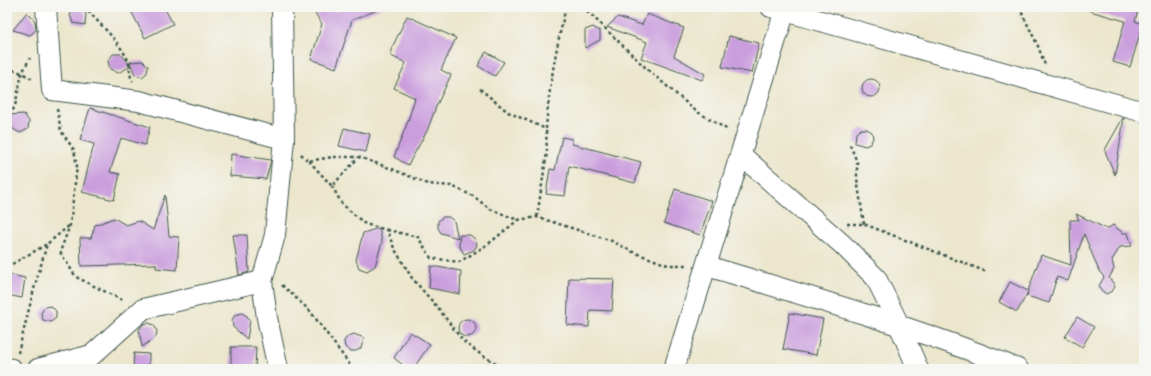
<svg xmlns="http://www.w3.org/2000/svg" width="1151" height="376" viewBox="0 0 1151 376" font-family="Kalam,sans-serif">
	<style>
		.building { fill: #ca9edd }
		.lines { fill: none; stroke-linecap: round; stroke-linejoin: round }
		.minor-casing { stroke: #3e564b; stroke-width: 22 }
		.path { stroke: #3e564b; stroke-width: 2.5; stroke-dasharray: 3 3; stroke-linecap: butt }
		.minor { stroke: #fff; stroke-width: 20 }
	</style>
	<rect width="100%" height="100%" fill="#f6f6f2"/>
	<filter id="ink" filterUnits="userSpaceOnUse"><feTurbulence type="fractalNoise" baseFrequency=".025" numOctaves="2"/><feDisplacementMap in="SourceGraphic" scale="8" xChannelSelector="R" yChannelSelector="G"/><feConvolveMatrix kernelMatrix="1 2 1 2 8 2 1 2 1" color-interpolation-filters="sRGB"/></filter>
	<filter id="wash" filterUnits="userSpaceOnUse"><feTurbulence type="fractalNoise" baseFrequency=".012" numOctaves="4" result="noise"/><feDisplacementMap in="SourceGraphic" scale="16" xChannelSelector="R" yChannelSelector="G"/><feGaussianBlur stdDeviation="0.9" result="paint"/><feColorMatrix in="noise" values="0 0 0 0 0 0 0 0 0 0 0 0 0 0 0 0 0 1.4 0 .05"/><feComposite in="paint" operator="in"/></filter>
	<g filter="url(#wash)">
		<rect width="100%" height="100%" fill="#ebe6cc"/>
		<g id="blocks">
			<!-- building -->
			<g class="building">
				<path d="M129,7h35l9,17 -28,14z"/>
				<path d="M311,7h20l6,5 5,-5 40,1 -30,12 -16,48 -25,-9 11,-35z"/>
				<path d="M1090,7h49l-4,14 8,3 -13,43 -17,-5 12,-41 -35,-10z"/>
				<path d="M74,9h7l5,5 -1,11 -12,-2 -3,-8z"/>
				<path d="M27,12l8,9 1,9 -6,5 -17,-5z"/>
				<path d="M647,14l37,14 -10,28 31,18 -3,6 -61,-22 6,-16 -40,-15 11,-10 24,8z"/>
				<path d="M407,16l49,22 -15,32 10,5 -15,32 -9,24 -19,34 -14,-8 14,-36 7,-23 -21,-10 12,-25 -15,-7v-6z"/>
				<path d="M593,27l7,4v9l-15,8v-18z"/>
				<path d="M729,36l30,7 -7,30 -30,-6z"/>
				<path d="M486,52l18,10 -9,14 -17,-10z"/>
				<path d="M113,54h8l10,12 -13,7 -8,-4 -2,-8z"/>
				<path d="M143,61l5,5 -1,7 -5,4 -7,-2 -5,-13z"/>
				<circle cx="871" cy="88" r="9"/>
				<path d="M90,108l60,19 -5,18 -24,-7 -11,34 10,2 -6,26 -32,-8 12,-48 -14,-4z"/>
				<path d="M24,114l5,7 -1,8 -8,4 -7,-4 -5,-14z"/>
				<path d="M1123,118h1l-9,57 -10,-24 1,-3z"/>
				<path d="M344,128l26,6 -4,18 -27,-6z"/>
				<path d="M861,129h6l5,3 1,6 -3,6 -5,2 -10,-3 1,-10z"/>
				<path d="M562,137l10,2v5l69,18 -6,21 -66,-17 -4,30 -19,-2 4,-25 5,1z"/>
				<path d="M231,154l40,6 -5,19 -36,-3z"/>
				<path d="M675,189l37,12 -12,34 -36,-12z"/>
				<path d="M165,195l4,41 10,1 -2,33 -21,-2v-4l-75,2 -1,-28h11l4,-13 19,-7 12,7 13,-4 14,9z"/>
				<path d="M1076,214l31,15 6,-4 10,8h5l4,13 -12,1 -8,13 2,9 -5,9 4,5 2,4 -3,4 -6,3 -5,-4 -2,-4 5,-9 -5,-6 -15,-37 -16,47 -11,-4 -8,26 -22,-7 1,-4 -11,20 -18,-10 11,-20 18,9 13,-36 30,10 -1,-45h9z"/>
				<path d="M443,217h6l5,4 4,17 -17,-5 -3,-5v-7z"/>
				<path d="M379,228l3,14 -7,24 -8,5 -8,-3 -3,-8 7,-27z"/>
				<path d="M233,235h14l2,37 -10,3z"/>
				<path d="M460,235h10l5,4 2,6 -3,5 -10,4 -5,-9z"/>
				<path d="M431,266l30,5 -1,23 -31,-6z"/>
				<path d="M7,274l18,4 -3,20 -15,-3z"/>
				<path d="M569,278l45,1 -2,32 -22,-1 -1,17 -22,-2z"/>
				<path d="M51,306l5,5v7l-5,4 -8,-2 -2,-7 4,-6z"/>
				<path d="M242,313l5,3 3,5 -3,18 -14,-12 -1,-7 3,-5z"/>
				<path d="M790,313l33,6 -7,36 -33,-6z"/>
				<path d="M1077,317l17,10 -12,20 -17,-10z"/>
				<circle cx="467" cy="328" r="9"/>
				<path d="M149,323l5,2 3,6 -1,6 -14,10 -3,-17 4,-6z"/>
				<path d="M410,332l20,12 -17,25h-5l-14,-11z"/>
				<path d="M354,334l10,4 -3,10 -5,3h-6l-5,-4 -1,-6 4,-5z"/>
				<path d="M231,347h25l-1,22h-24z"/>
				<path d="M134,353l15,1v15h-16z"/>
			</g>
		</g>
	</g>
	<g filter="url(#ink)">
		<use href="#blocks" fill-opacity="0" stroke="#3e564b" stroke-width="1"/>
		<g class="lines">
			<!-- minor casing -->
			<g class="minor-casing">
				<g id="minor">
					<path d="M46,7l6,83 87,11 145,38"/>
					<path d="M771,7l373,105"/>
					<path d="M741,155l101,89 34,34 24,49 18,42"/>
					<path d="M707,266c104,31 209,62 311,103"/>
					<path d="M7,368l5,1"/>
					<path d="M38,369l54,-14 51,-46 119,-28"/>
					<path d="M278,369l-11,-51 -5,-37 13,-46 9,-96 -2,-132"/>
					<path d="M674,369l112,-362"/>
				</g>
			</g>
			<!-- path -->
			<g class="path">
				<path d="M84,7c15,16 32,31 43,51 4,8 1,16 6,23"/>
				<path d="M583,7l65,63 48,41 32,19"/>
				<path d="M1019,7l19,39 7,19"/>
				<path d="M7,68l15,5 10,6"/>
				<path d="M480,89l28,23 38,17c3,-42 10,-81 20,-122"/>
				<path d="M57,109l4,22 13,19 3,16 -7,59 -10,27 16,25 48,24"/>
				<path d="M7,121l8,-15 7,-33 8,-15"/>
				<path d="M850,145l7,17v17l7,45"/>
				<path d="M301,154l7,7 25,-4h26l33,12 36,15 24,2 21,10 17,13 28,11 19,-3 75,24 21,11 35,13h20"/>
				<path d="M309,161l23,25 27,-29"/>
				<path d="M332,186l10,18 23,20 22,6 7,18 18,30 26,30 25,33 20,15 24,13"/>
				<path d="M537,217l10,-65 -1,-23"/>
				<path d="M847,224h17l123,48"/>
				<path d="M387,230l31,7 13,21 28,4 28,-17 31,-25"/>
				<path d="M7,267l40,-23"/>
				<path d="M282,285l28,26 43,58"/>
				<path d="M18,353l16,-64 13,-45 23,-19"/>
			</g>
			<!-- minor -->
			<use href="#minor" class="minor"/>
		</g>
	</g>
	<!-- margin -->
	<rect width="1151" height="376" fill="none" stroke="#f6f6f2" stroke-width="24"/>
</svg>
